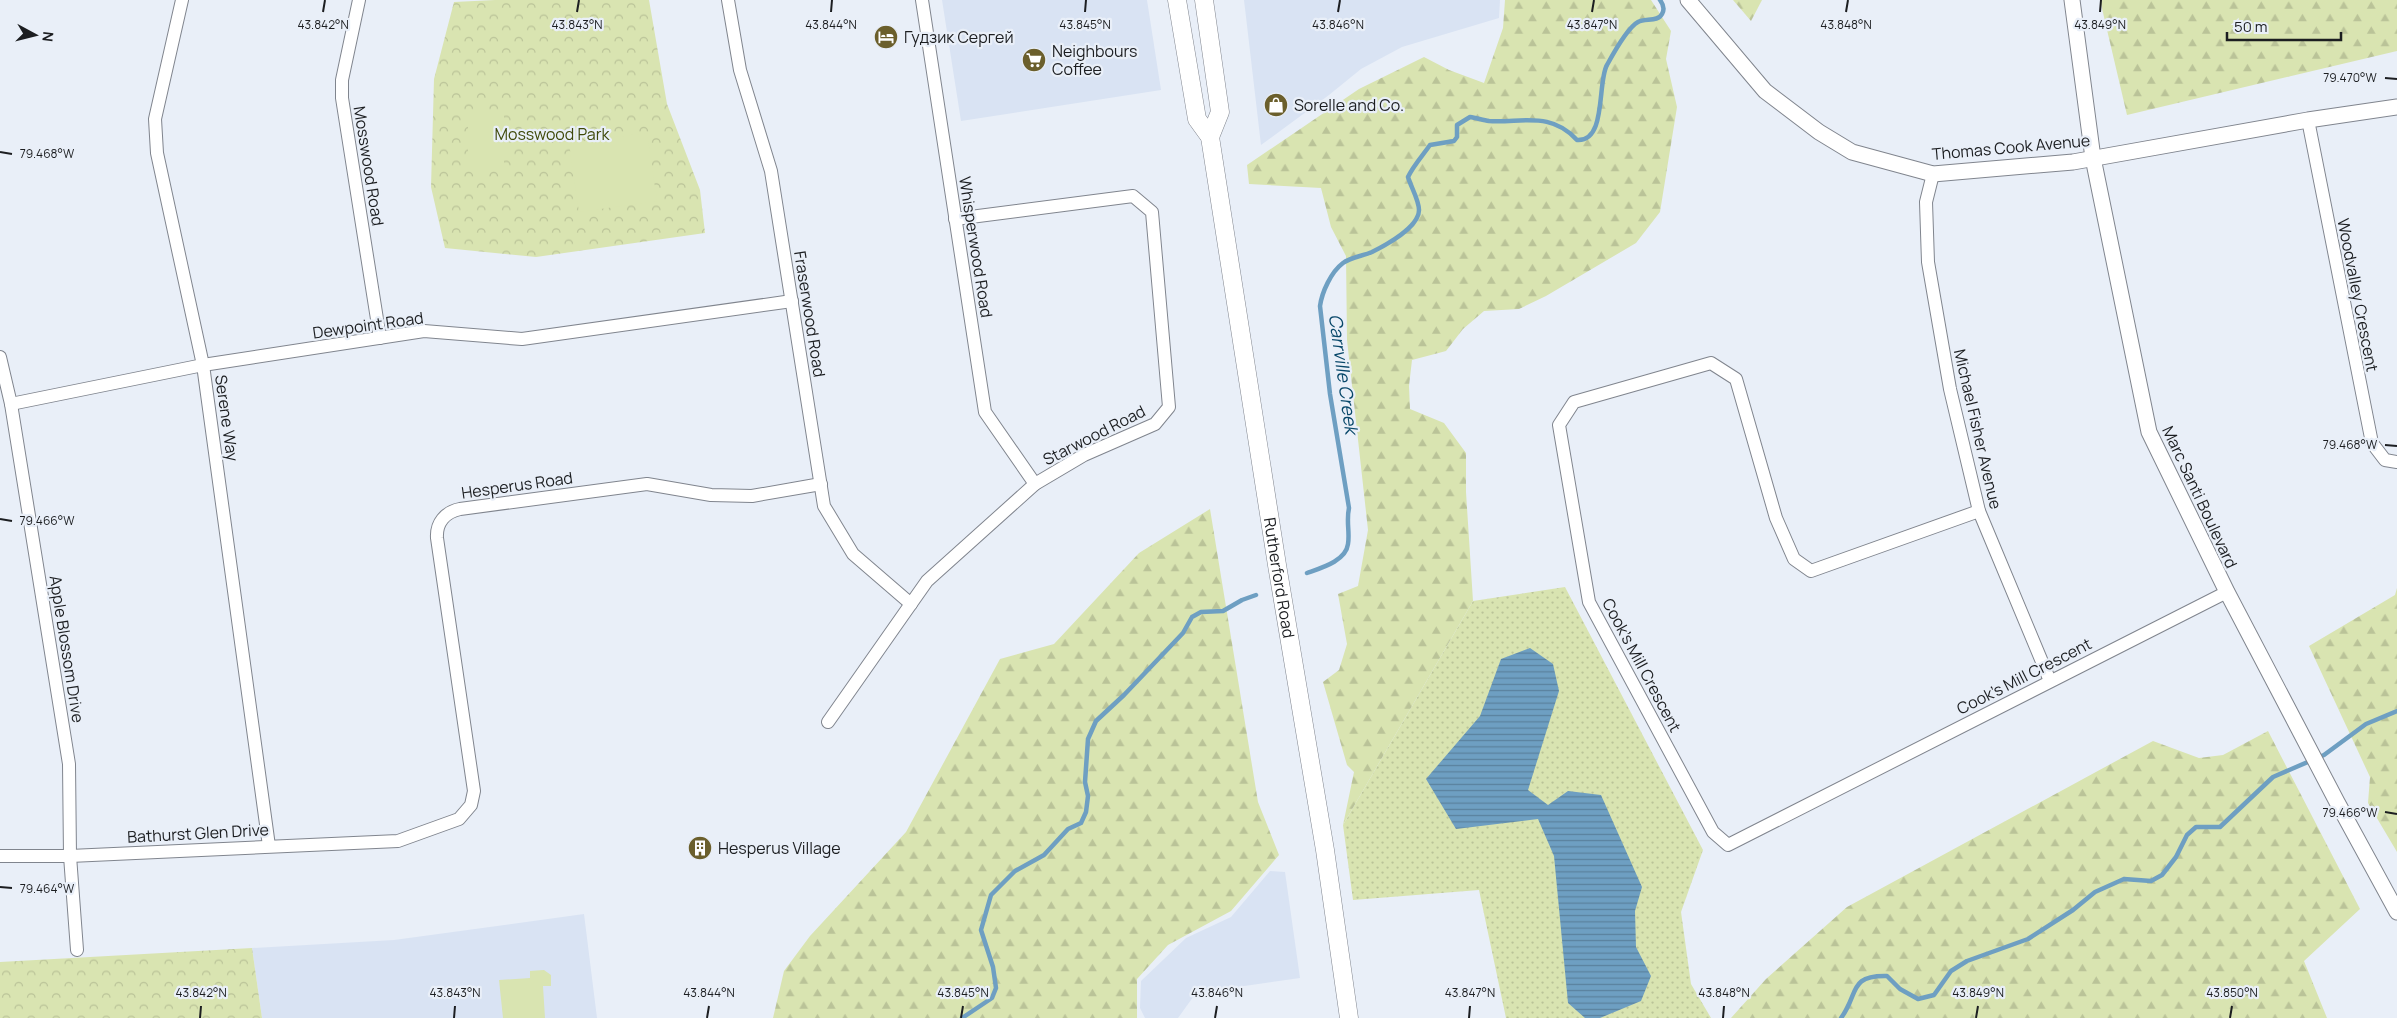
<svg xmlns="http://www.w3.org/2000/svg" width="2397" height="1018" viewBox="0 0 2397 1018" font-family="Manrope,sans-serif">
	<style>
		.built { fill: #d9e3f3 }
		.grass { fill: url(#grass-dots) }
		.forest { fill: url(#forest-firs) }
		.park { fill: url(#park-crowns) }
		.pitch { fill: #d9e4b1 }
		.water { fill: url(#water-rules) }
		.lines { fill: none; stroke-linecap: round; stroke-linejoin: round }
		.stream { stroke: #6e9fc2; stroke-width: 4.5 }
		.minor-casing { stroke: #80858e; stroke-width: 14 }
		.tertiary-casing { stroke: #80858e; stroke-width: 17 }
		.secondary-casing { stroke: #80858e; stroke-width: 19 }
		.minor { stroke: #fff; stroke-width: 12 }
		.tertiary { stroke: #fff; stroke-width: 15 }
		.secondary { stroke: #fff; stroke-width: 18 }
		.ticks { fill: none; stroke: #1c1e21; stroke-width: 2 }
		.labels { text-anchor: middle; stroke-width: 4.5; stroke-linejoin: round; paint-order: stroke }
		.poi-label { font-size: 16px; fill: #1c1e21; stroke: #e9eff8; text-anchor: start }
		.park-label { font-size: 16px; fill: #3f490a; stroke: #e9eff8 }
		.street-label { font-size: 16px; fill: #1c1e21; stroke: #e9eff8 }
		.water-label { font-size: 18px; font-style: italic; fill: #074769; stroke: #e9eff8 }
		.ticks-label { font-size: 12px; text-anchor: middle; fill: #1c1e21; stroke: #e9eff8; stroke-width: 4.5; stroke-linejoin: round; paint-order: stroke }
	</style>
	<defs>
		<pattern id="grass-dots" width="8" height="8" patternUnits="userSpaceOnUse" patternTransform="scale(1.25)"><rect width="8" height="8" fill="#d9e4b1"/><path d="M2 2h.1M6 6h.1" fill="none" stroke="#bac398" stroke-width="1.8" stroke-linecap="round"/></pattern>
		<pattern id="forest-firs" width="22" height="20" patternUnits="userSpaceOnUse" patternTransform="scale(1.25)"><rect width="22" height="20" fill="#d9e4b1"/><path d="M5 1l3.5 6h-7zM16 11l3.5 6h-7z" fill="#bac398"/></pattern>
		<pattern id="park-crowns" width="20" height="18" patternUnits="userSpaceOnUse" patternTransform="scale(1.25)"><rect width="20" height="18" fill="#d9e4b1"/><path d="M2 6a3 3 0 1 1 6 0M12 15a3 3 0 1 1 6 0" fill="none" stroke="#bac398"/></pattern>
		<pattern id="water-rules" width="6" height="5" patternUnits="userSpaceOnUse" patternTransform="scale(1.25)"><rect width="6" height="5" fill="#6e9fc2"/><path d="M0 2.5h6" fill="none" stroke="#5a819d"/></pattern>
	</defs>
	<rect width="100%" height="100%" fill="#e9eff8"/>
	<!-- built -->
	<g class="built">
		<path d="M942,0h205l14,90 -200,31z"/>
		<path d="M1244,0h256l-1,18 -97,29 -41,22 -32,26 -68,50z"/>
		<path d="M1270,871l15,1 15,106 -104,15 -18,25h-33l-5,-10 1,-27 45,-43 45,-21z"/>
		<path d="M584,914l13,104h-335l-10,-70 142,-8z"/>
	</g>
	<!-- grass -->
	<path class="grass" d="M1565,587l138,263 -22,62 10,72 20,34h-205l-27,-128 -126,10 -10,-75 130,-224z"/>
	<!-- forest -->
	<g class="forest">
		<path d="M1505,0h146l20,31 -5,28 11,48 -17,105 -24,31 -90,53 -27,13 -35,2 -21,18 -17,22 -34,9 -3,26 1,23 34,14 22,30v39l7,109 -130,224 11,-53 -7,-7 -24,-83 16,-12 8,-26 -9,-50 20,-8 10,-56 -21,-190 -1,-84 -15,-29 -10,-39 -72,-4 -2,-19 112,-76 65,-32 25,13 35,13 19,-55z"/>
		<path d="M1733,0h29l-11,21z"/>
		<path d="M2100,0h297v51l-270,64z"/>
		<path d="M1210,509l48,293 21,53 -48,56 -63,34 -31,34v39h-364l11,-47 26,-35 96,-104 94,-173 54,-15 85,-91z"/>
		<path d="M2397,588v264l-29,-49 2,-26 -61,-131 86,-51z"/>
		<path d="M2268,731l92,178 -56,52 23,57h-596l35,-39 81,-72 306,-166 46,17 24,-3z"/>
	</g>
	<!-- park -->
	<g class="park">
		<path d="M495,0h154l18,104 33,86 5,43 -169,24 -91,-9 -14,-61 3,-108 20,-77z"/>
		<path d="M252,948l10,70h-262v-56z"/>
	</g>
	<!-- pitch -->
	<g class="pitch">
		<rect x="468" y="111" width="36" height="58"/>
		<path d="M647,133l10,68 -78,11 -10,-69z"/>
		<path d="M544,970l7,5v11h-8l2,32h-42l-4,-38 31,-2v-7z"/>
	</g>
	<!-- water -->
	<path class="water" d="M1530,648l23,16 6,27 -31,99 20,15 20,-14 33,4 41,92 -7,24 1,36 15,29 -10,25 -41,17h-15l-17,-15 -14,-147 -16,-37 -82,10 -30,-50 54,-63 21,-57z"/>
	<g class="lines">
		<!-- stream -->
		<g class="stream">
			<path d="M1307,573c14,-5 39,-12 41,-29 2,-12 -2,-23 1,-36l-19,-114 -10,-88c2,-14 11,-34 23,-43 8,-6 20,-7 29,-11 14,-7 47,-25 47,-42 0,-10 -8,-23 -11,-33 5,-11 15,-22 22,-32l24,-4 3,-4v-12l13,-8c6,1 13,3 19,4 33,2 62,-10 88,19 30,2 20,-58 30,-75 6,-11 20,-37 31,-43 7,-4 20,0 24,-8 3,-5 1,-10 -2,-14"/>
			<path d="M962,1018l30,-20 4,-10 -3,-21 -12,-37 10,-35 24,-24 29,-16 24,-26 13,-6 5,-11 2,-16 -3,-14 3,-43 8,-18 28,-26 59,-62 9,-16 9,-5 22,-1 19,-11 14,-5"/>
			<path d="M1841,1018c18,-24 7,-43 46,-42l13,13 18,10 16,-4 17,-24 16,-10 61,-22 45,-29 22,-18 29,-13 27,2 11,-6 14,-18 11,-22 9,-8h24l53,-50 51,-22 42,-31 31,-13"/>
		</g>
		<!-- minor casing -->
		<g class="minor-casing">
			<g id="minor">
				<path d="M182,0l-27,119 2,34 46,212 66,481"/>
				<path d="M359,0l-17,80v18l38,240"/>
				<path d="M728,0l12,70 31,101 53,335 29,48 58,50"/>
				<path d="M922,0l63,412 50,72"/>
				<path d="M2308,120l64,323 13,17 12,2"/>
				<path d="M1933,174l-7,28 2,60 22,127 29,122 71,170"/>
				<path d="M0,357l11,47 58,360 1,92 7,94"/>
				<path d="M11,404l192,-39 221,-34 98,8 270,-38"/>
				<path d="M1979,511l-168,60 -17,-12 -18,-41 -40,-139 -25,-16 -137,39 -15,23 30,177 124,230 15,13 499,-253"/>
				<path d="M828,722l99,-141 108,-97 49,-29 71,-31 14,-17 -17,-195 -19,-16 -178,23"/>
				<path d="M0,856h70l328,-15 61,-22 12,-14 3,-14 -37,-253c-1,-15 8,-26 23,-29l187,-25 64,11 41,1 69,-12"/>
			</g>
		</g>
		<!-- tertiary casing -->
		<g class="tertiary-casing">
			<g id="tertiary">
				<path d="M1688,0l77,91 54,41 33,20 81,22 140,-12 235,-42 89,-13"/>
				<path d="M2072,0l21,158 56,274 78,160 110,210 60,110"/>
			</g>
		</g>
		<!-- secondary casing -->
		<g class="secondary-casing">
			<g id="secondary">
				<path id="s1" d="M1177,0l20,119 13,18 67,428 48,285 24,168"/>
				<path d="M1204,0l16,112 -10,25"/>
			</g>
		</g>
		<!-- minor -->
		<use href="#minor" class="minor"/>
		<!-- tertiary -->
		<use href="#tertiary" class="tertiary"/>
		<!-- secondary -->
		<use href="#secondary" class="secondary"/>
	</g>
	<!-- ticks -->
	<path class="ticks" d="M323,12l2,-12M577,12l2,-12M831,12l1,-12M1085,12l1,-12M1338,12l2,-12M1592,12l2,-12M1846,12l2,-12M2100,12l1,-12M2385,78l12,1M0,152l12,2M2385,445l12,1M0,519l12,2M2385,812l12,2M0,887l12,1M200,1018l1,-12M454,1018l1,-12M707,1018l2,-12M961,1018l2,-12M1215,1018l2,-12M1469,1018l1,-12M1723,1018l1,-12M1976,1018l2,-12M2230,1018l2,-12"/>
	<!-- icons -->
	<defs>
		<g id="hotel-disc" transform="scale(1.25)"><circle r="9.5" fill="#6b5f2c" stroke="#e9eff8"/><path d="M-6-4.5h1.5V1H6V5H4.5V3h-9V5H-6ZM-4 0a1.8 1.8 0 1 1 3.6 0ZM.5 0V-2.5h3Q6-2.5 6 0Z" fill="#fff"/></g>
		<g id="supermarket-disc" transform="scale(1.25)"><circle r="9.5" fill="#6b5f2c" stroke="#e9eff8"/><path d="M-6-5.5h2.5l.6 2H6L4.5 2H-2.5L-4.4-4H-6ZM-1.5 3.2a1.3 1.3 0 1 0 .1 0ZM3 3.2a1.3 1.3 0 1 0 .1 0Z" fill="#fff"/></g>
		<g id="shop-disc" transform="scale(1.25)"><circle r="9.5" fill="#6b5f2c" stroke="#e9eff8"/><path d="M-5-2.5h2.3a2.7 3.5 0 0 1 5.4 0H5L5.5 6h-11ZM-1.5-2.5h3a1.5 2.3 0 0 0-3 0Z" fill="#fff"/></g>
		<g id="building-disc" transform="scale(1.25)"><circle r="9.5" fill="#6b5f2c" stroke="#e9eff8"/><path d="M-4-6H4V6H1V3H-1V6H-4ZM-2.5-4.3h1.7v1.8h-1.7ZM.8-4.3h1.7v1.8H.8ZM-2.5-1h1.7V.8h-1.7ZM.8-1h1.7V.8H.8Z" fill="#fff"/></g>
	</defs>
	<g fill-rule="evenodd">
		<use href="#hotel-disc" x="886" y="37"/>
		<use href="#supermarket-disc" x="1034" y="60"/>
		<use href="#shop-disc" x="1276" y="105"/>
		<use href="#building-disc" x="700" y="848"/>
	</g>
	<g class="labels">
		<!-- poi labels -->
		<g class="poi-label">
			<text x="904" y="43">Гудзик Сергей</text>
			<text x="1052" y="57">Neighbours<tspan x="1052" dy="18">Coffee</tspan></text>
			<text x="1294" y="111">Sorelle and Co.</text>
			<text x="718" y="854">Hesperus Village</text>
		</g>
		<!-- park labels -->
		<g class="park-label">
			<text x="552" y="140">Mosswood Park</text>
		</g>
		<!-- street labels -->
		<g class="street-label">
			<text transform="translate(2011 147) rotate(-5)" y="6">Thomas Cook Avenue</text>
			<text transform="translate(369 166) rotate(81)" y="6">Mosswood Road</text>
			<text transform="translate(976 247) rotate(81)" y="6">Whisperwood Road</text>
			<text transform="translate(2358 295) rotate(79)" y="6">Woodvalley Crescent</text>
			<text transform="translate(810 314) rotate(81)" y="6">Fraserwood Road</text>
			<text transform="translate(368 325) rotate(-8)" y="6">Dewpoint Road</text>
			<text transform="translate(227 418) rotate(82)" y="6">Serene Way</text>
			<text transform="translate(1978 429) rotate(77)" y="6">Michael Fisher Avenue</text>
			<text transform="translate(1094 435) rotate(-27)" y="6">Starwood Road</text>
			<text transform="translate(517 485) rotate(-8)" y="6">Hesperus Road</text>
			<text transform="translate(2200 497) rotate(65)" y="6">Marc Santi Boulevard</text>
			<text dy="6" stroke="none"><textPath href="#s1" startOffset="589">Rutherford Road</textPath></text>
			<text transform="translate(67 649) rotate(81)" y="6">Apple Blossom Drive</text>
			<text transform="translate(1642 665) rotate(62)" y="6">Cook's Mill Crescent</text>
			<text transform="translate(2024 676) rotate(-27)" y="6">Cook's Mill Crescent</text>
			<text transform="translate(198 833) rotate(-3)" y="6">Bathurst Glen Drive</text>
		</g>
		<!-- water labels -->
		<g class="water-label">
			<text transform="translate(1343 374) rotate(82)" y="6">Carrville Creek</text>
		</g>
	</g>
	<g class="ticks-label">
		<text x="323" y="29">43.842°N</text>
		<text x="577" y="29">43.843°N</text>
		<text x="831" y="29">43.844°N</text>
		<text x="1085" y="29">43.845°N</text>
		<text x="1338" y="29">43.846°N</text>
		<text x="1592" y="29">43.847°N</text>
		<text x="1846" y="29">43.848°N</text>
		<text x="2100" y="29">43.849°N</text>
		<text x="2350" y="82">79.470°W</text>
		<text x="47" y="158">79.468°W</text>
		<text x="2350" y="449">79.468°W</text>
		<text x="47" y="525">79.466°W</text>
		<text x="2350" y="817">79.466°W</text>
		<text x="47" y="893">79.464°W</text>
		<text x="201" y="997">43.842°N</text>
		<text x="455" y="997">43.843°N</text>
		<text x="709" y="997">43.844°N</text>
		<text x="963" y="997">43.845°N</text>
		<text x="1217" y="997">43.846°N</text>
		<text x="1470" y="997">43.847°N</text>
		<text x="1724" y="997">43.848°N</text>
		<text x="1978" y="997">43.849°N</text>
		<text x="2232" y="997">43.850°N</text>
	</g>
	<!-- north arrow -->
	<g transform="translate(35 35) rotate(97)" stroke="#e9eff8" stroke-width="4" paint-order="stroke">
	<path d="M0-4L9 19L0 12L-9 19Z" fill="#1c1e21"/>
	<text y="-8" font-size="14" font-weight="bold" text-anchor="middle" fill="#1c1e21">N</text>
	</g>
	<!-- scale -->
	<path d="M2227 32v8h114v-8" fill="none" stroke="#1c1e21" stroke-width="2.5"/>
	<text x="2234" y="32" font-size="15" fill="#1c1e21" stroke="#e9eff8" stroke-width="4" paint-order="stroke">50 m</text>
</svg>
